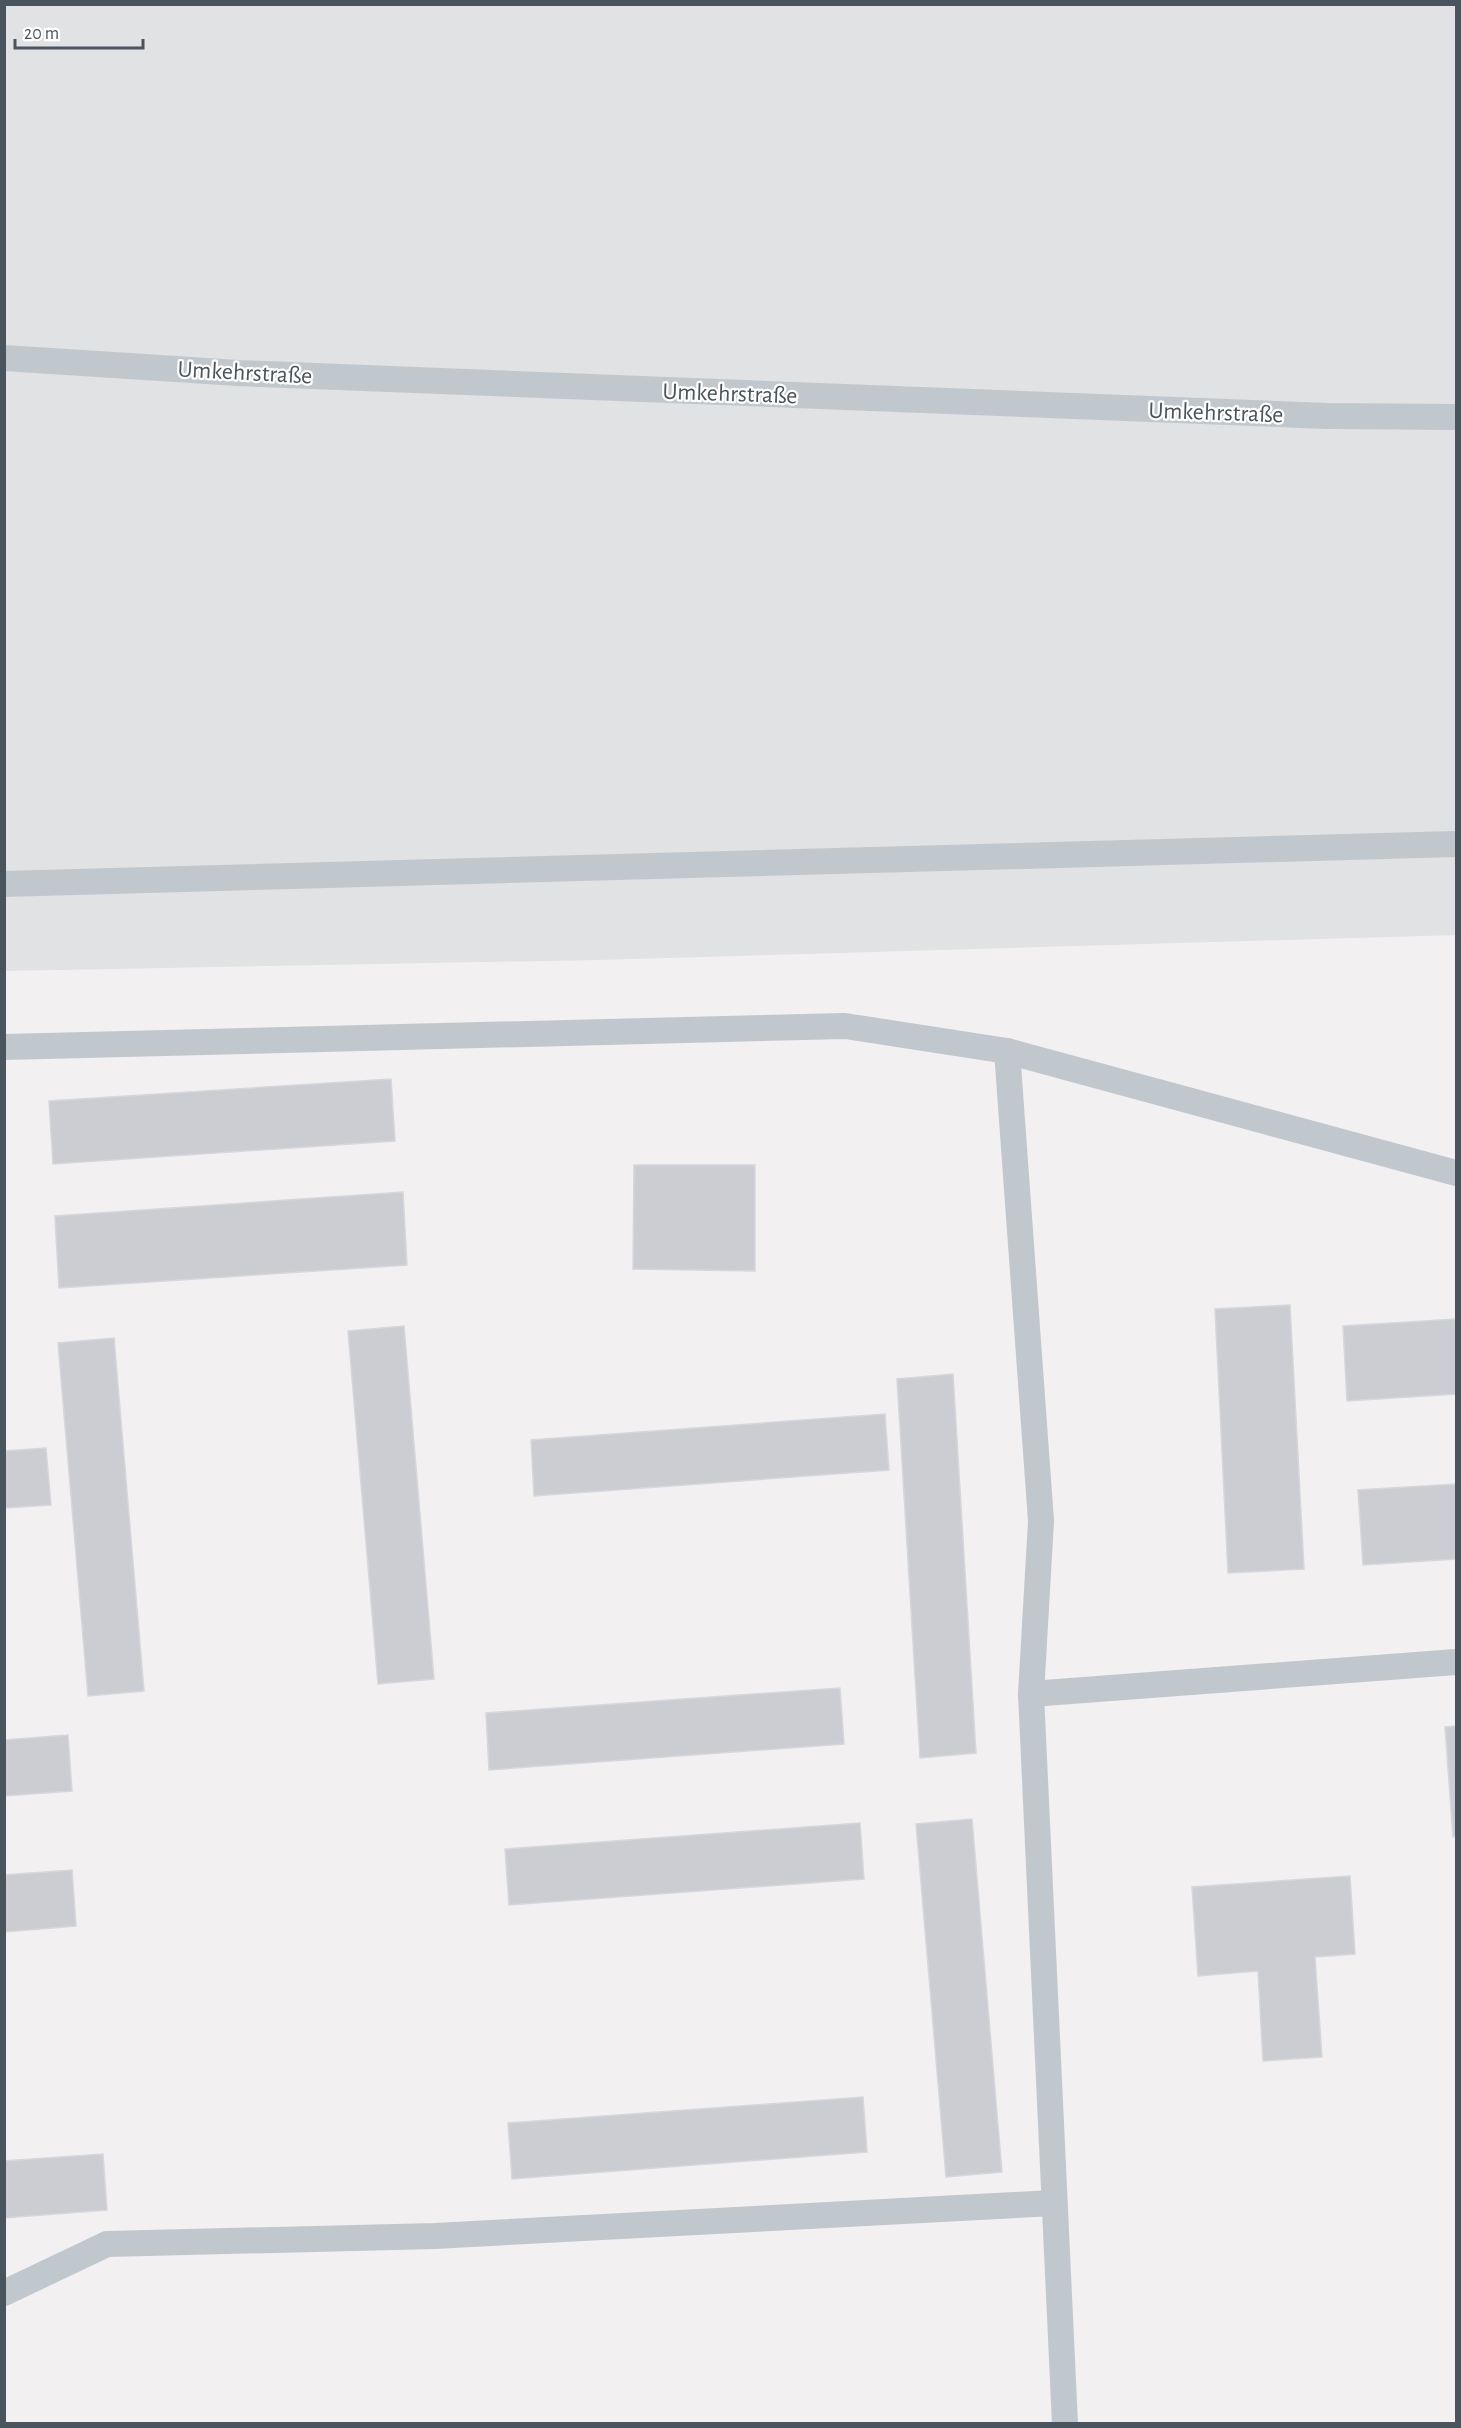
<svg xmlns="http://www.w3.org/2000/svg" width="1461" height="2428" viewBox="0 0 1461 2428" font-family="'Alegreya Sans',sans-serif">
	<style>
		.airport { fill: #e0e2e4 }
		.building { fill: #cbcdd2; stroke: #d5d7db; stroke-width: 1.5 }
		.lines { fill: none; stroke-linecap: round; stroke-linejoin: round }
		.lane { stroke: #c0c8cd; stroke-width: 26 }
		.labels { text-anchor: middle; stroke-width: 4.5; stroke-linejoin: round; paint-order: stroke }
		.street-label { font-size: 24px; fill: #4a545c; stroke: #fff }
	</style>
	<rect width="100%" height="100%" fill="#f2f0f1"/>
	<!-- airport -->
	<path class="airport" d="M4,5h1452v930l-859,25 -592,11z"/>
	<!-- building -->
	<g class="building">
		<path d="M391,1079l4,62 -342,23 -4,-63z"/>
		<path d="M634,1165h121v106l-122,-2z"/>
		<path d="M403,1192l4,73 -348,23 -4,-72z"/>
		<path d="M1290,1305l14,264 -76,4 -13,-264z"/>
		<path d="M1456,1319v75l-109,7 -4,-75z"/>
		<path d="M404,1326l30,353 -56,5 -30,-353z"/>
		<path d="M114,1338l30,353 -56,5 -30,-353z"/>
		<path d="M953,1374l23,379 -56,5 -23,-379z"/>
		<path d="M885,1414l4,56 -355,26 -3,-56z"/>
		<path d="M46,1448l5,57 -47,3v-57z"/>
		<path d="M1456,1484v75l-93,6 -5,-75z"/>
		<path d="M840,1688l4,56 -355,26 -3,-57z"/>
		<path d="M1456,1726v110l-3,1 -8,-110z"/>
		<path d="M68,1735l4,56 -68,5v-56z"/>
		<path d="M972,1819l30,353 -56,5 -30,-353z"/>
		<path d="M860,1823l4,56 -355,26 -4,-56z"/>
		<path d="M72,1870l4,56 -72,6v-57z"/>
		<path d="M1350,1876l5,78 -40,3 7,100 -59,4 -5,-90 -60,5 -6,-89z"/>
		<path d="M863,2097l4,55 -355,27 -4,-56z"/>
		<path d="M103,2154l4,56 -103,8v-57z"/>
	</g>
	<g class="lines">
		<!-- lane -->
		<g class="lane">
			<path d="M4,358l234,15 1089,43 129,1"/>
			<path d="M4,884l1452,-40"/>
			<path d="M4,1047l841,-21 162,25 449,122"/>
			<path d="M1007,1051l34,470 -10,173 34,730"/>
			<path d="M1031,1694l425,-32"/>
			<path d="M4,2293l103,-49 328,-8 618,-33"/>
		</g>
	</g>
	<g class="labels">
		<!-- street labels -->
		<g class="street-label">
			<text transform="translate(245 372) rotate(3)" y="8">Umkehrstraße</text>
			<text transform="translate(730 393) rotate(2)" y="8">Umkehrstraße</text>
			<text transform="translate(1216 412) rotate(2)" y="8">Umkehrstraße</text>
		</g>
	</g>
	<!-- border -->
	<rect width="1461" height="2428" fill="none" stroke="#4a545c" stroke-width="12"/>
	<!-- scale -->
	<path d="M15 39v9h128v-9" fill="none" stroke="#4a545c" stroke-width="3"/>
	<text x="24" y="39" font-size="18" fill="#4a545c" stroke="#ffffff" stroke-width="4.5" paint-order="stroke">20 m</text>
</svg>
